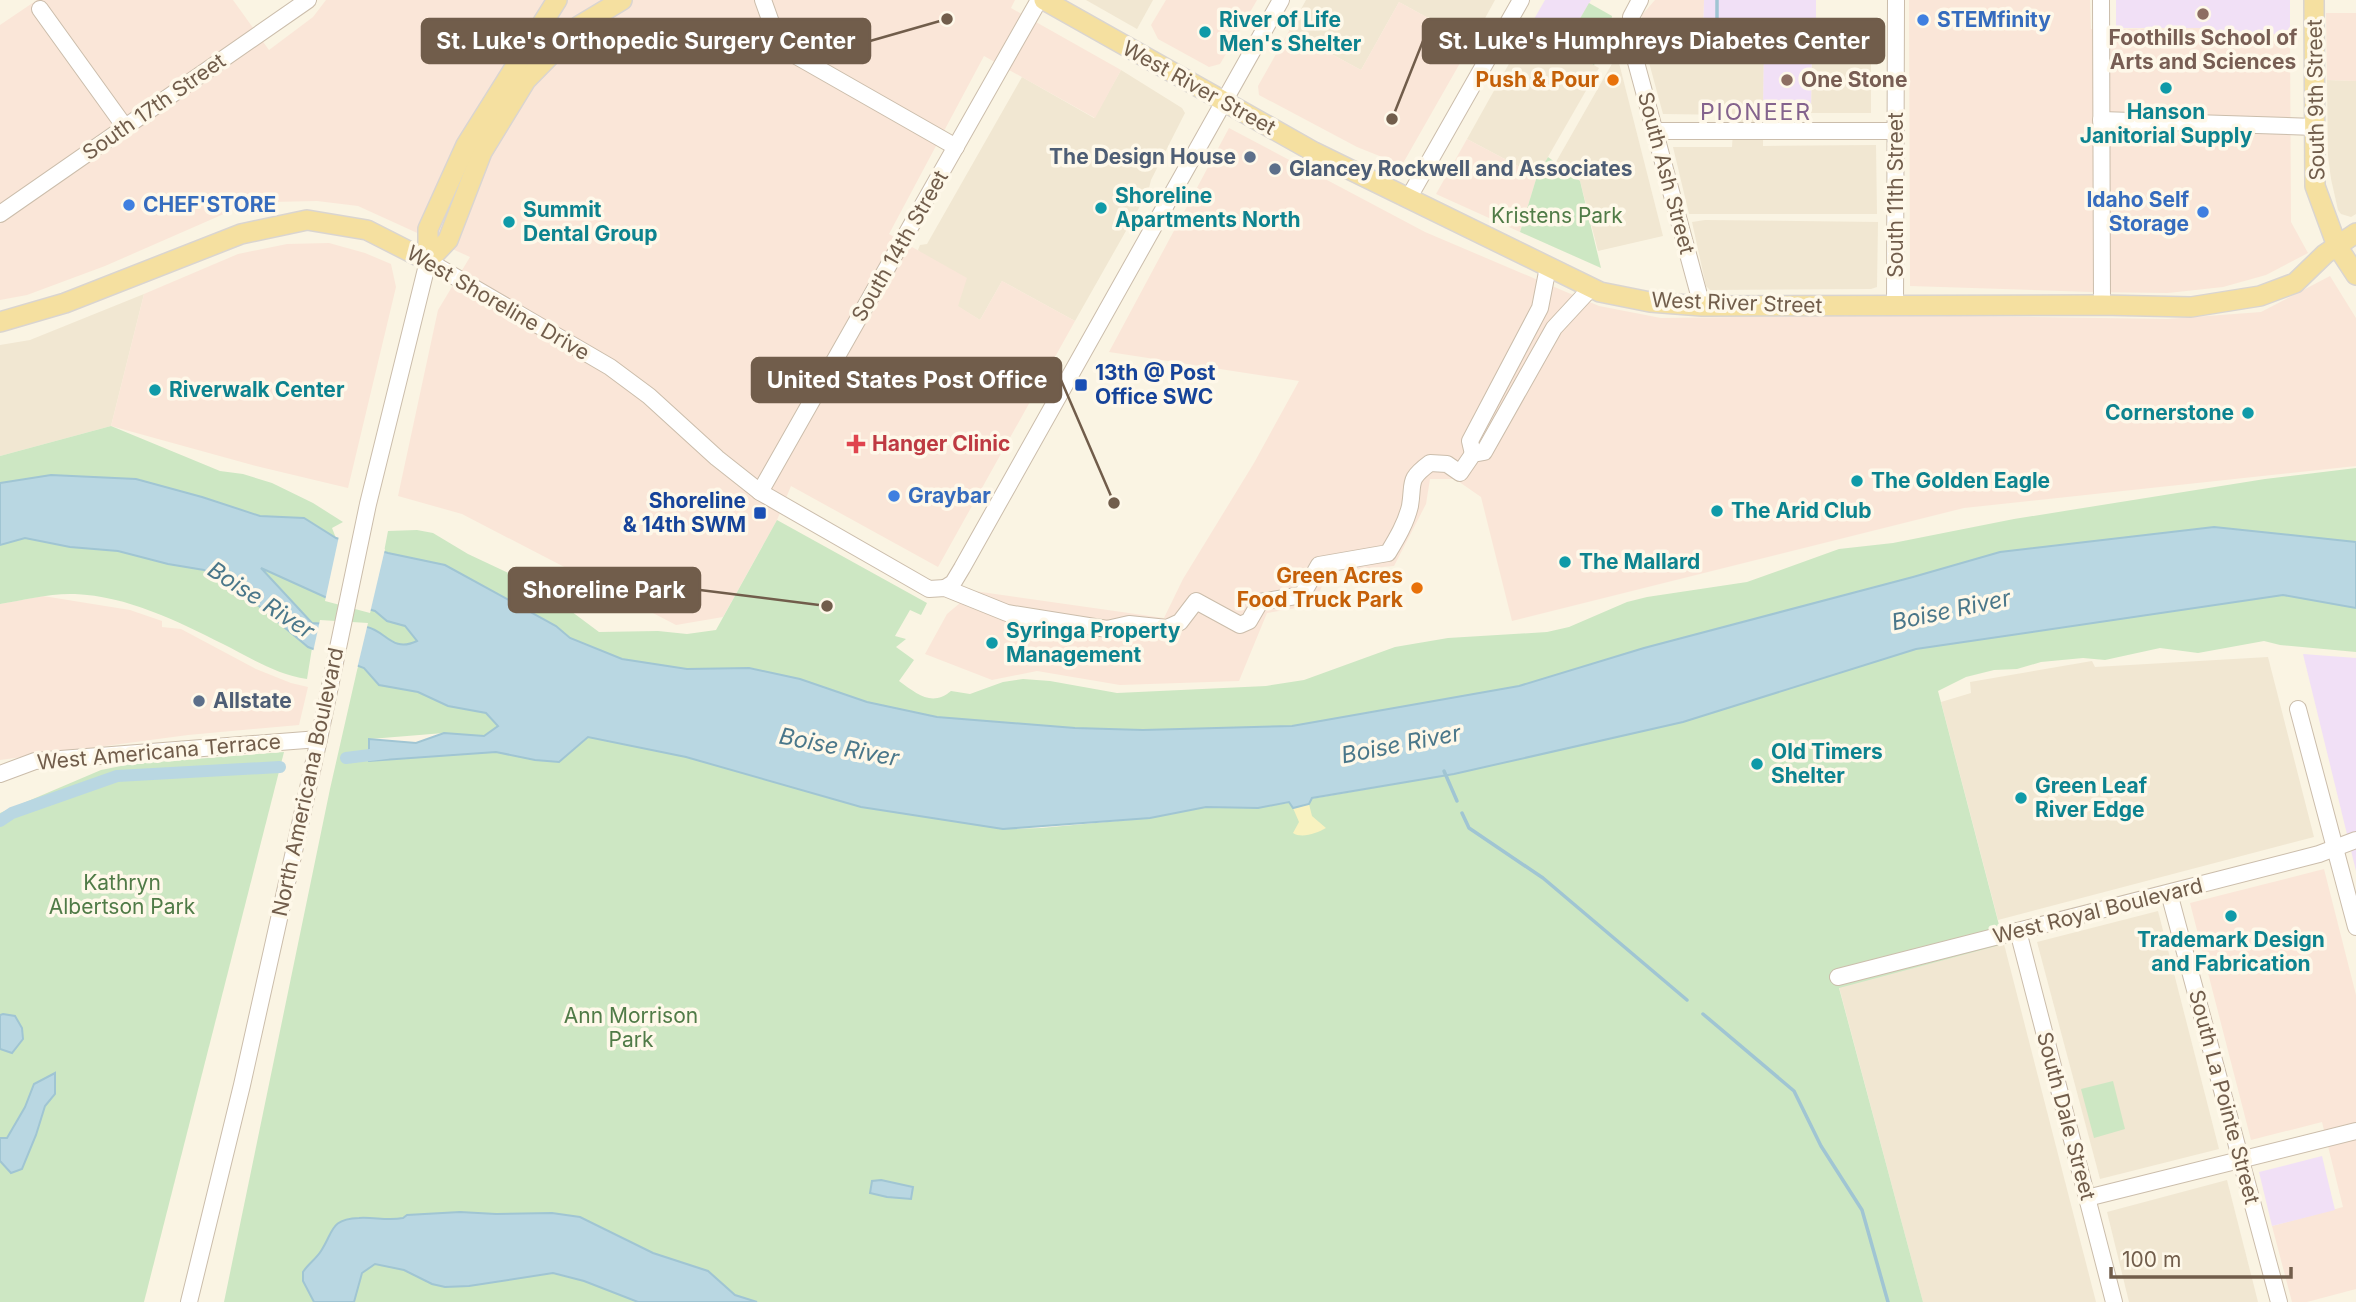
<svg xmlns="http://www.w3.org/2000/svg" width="2356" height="1302" viewBox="0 0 2356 1302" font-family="Inter,sans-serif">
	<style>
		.residential { fill: #f1e7d2 }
		.commercial { fill: #fae6d8 }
		.education { fill: #f1e0f6 }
		.green { fill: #cde7c3 }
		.sand { fill: #f8f2c0 }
		.water { fill: #b9d7e2; stroke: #a0c5d3; stroke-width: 2; fill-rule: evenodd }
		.pier { fill: #faf4e3 }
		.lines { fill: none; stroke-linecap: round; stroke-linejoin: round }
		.stream { stroke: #a0c5d3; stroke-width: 3.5 }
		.canal { stroke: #b9d7e2; stroke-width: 12 }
		.minor-casing { stroke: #cbbdab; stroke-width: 18 }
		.major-casing { stroke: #dad5d0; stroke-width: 22 }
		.minor { stroke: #fff; stroke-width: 16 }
		.major { stroke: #f5e0a0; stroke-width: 19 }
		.education-dot { fill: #8d6e63; stroke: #fef8e9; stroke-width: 2.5 }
		.shop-dot { fill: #3f7fe0; stroke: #fef8e9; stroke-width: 2.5 }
		.culture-dot { fill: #0f9aa8; stroke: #fef8e9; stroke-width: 2.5 }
		.food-dot { fill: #e8710a; stroke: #fef8e9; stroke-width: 2.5 }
		.service-dot { fill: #5c6f8a; stroke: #fef8e9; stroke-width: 2.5 }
		.transit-dot { fill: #1a4fb4; stroke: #fef8e9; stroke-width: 2.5 }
		.health-dot { fill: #e0444e; stroke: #fef8e9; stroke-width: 2.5 }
		.labels { text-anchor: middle; stroke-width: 7; stroke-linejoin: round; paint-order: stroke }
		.culture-label { font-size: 21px; font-weight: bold; fill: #0d838f; stroke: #fef8e9; text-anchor: start }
		.shop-label { font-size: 21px; font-weight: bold; fill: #366cbe; stroke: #fef8e9; text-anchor: start }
		.education-label { font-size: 21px; font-weight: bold; fill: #785e54; stroke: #fef8e9 }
		.food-label { font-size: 21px; font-weight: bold; fill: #c56008; stroke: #fef8e9; text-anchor: end }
		.street-label { font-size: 21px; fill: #715d4b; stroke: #fef8e9 }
		.service-label { font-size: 21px; font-weight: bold; fill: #4e5e75; stroke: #fef8e9; text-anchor: start }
		.park-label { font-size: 21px; fill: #507b47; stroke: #fef8e9 }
		.transit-label { font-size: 21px; font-weight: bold; fill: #164399; stroke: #fef8e9; text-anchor: start }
		.health-label { font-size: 21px; font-weight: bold; fill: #be3a42; stroke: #fef8e9; text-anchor: start }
		.neighbourhood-label { font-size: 23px; letter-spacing: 2px; fill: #84638d; stroke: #fef8e9 }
		.water-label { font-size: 23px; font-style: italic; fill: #4a778a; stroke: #fef8e9 }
		.leader { fill: none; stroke: #715d4b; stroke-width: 2.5 }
		.callout-dot { fill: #715d4b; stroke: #fef8e9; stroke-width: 2.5 }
		.callout { fill: #715d4b; stroke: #715d4b; stroke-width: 2.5 }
		.callout-label { font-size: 23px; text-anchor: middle; font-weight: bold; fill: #fff }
	</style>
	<rect width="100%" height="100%" fill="#faf4e3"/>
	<!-- residential -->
	<g class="residential">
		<path d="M1086,0h67l-16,29z"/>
		<path d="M1306,0h189l-23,42 -73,-40 -38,68 -72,-39z"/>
		<path d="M1529,28l70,40 -62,108 -70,-37z"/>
		<path d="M1644,44l120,1 -1,101 113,-1 1,69h-188l-16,-67h59l2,-32 -71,-1z"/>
		<path d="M1812,46h59v67h-60z"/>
		<path d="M1617,55l46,181 -65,15 -18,-70 -24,-19z"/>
		<path d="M1121,70l61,38 3,5 -34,67 -3,12 -73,129 -73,-40 -22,39 -23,-14 -39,-56 2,-5 7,-1 95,-167 72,41z"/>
		<path d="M2327,80l29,1v133l-5,3 -10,-3 -3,-4 -7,-31 -3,-23z"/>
		<path d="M1705,220l173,2 -1,65 -6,2 -161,1 -4,-4 -14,-64z"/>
		<path d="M144,294l-33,132 -111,30v-111l30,-5z"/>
		<path d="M2268,657l46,180 -316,83 -57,-218 30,-9 -1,-11 122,-21 3,6z"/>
		<path d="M2158,911l61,238 -119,30 -63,-237z"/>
		<path d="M2004,944l92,358h-173l-84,-315z"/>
		<path d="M2227,1180l31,122h-129l-22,-90z"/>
	</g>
	<!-- commercial -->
	<g class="commercial">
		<path d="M37,0h196l36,50 44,-33 13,-17h689l-4,8 110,62 -26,48 -111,-62 -95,178 78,44 -9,28 22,14 22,-39 73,40 -137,246 -147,-81 -14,34 -54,97 -47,8 -214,-111 -64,-18 40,-186 32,-53 -112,-51 -41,-5 -46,1 -45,11 -121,53 -78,29 -27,5v-275z"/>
		<path d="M1166,0h91l-37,64 -11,3 -51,-28 -7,-14z"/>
		<path d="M1655,0h49l-1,35h-61v-20z"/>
		<path d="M1909,0h181l1,29 111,-1h9l1,6h78l1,188 17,31 -42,22 -43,12 -55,6 -77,-1 -181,-6z"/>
		<path d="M1399,2l73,40 -70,123 -45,-18 -98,-52 -1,-9 31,-55 72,39z"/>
		<path d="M2326,13h30v68l-29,-1z"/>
		<path d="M1229,128l196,104 174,74 62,12 232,-3 274,4 94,-7 69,-36 26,42v148l-392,42 -452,113 -31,-124 -26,-18h-25l-4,25 -32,62 -66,6 -14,33 -47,8 -28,68 -119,4 -83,-14 -45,9 -67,-26 22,-40 27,-23 190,27 19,-39 71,-116 45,-82 -190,-29z"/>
		<path d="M1467,139l70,37 -17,56 -84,-38z"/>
		<path d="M329,243l36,10 26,11 5,23 -48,201 -92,-22 -145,-40 33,-132 94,-40 49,-10z"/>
		<path d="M43,596l87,14 32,11v6l19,2 75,40 35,14 17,4 -9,38 -111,10 -188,25v-156z"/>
		<path d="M2324,869l32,126v294l-49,13h-15l-20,-76 71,-19 -21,-85 -71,18 -61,-237z"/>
	</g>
	<!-- education -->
	<g class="education">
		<path d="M1545,0h46l-28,48 -34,-20z"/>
		<path d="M1704,0h112v38l-4,1 -1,74h-48l1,-74 -45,-1v-2l-16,-1z"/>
		<path d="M2116,0h174v34h-79v-6h-95z"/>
		<path d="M2303,654l53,4v213z"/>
		<path d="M2322,1156l13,54 -63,16 -13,-54z"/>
	</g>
	<!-- green -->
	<g class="green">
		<path d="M1589,3l23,13 -4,24 -14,25 -31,-17z"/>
		<path d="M1548,157l32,24 21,87 -81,-36 17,-56z"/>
		<path d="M111,426l109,45 23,3 29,9 41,20 30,19 -11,6 4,10 -32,-20 -44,-2 -58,-19 -66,-18 -85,-4 -51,8v-27z"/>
		<path d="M2356,468v74l-142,-15 -214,25 -87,25 -269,71 -125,38 -227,40 -149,4 -68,-2 -138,-11 -70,-15 -67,-23 -51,-11 -62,1 -65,-10 -52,-21 -14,-12 -111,-61 -61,-13 4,-21 29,-1 16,3 35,21 72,34 59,44 59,-1 29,3 29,-4 61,-110 150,83 -6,12 -11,-5 -15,26 11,3 -10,8 18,13 -15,21c18,13 33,26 52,10l19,3 33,-12 20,-3 27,2 67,12 149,-7 38,-6 91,-33 53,-9 99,-6 22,-5 58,-25 20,-5 100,-15 92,-33 54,-6 121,-24 251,-40z"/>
		<path d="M25,538l45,9 48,4 50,13 36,6 55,36 53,42 -5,31c-32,-5 -56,-21 -84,-35 -46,-23 -96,-48 -148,-50 -25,-1 -51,6 -75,10v-59z"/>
		<path d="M259,567l66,30 50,14 12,10 18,5 12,15c-25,12 -31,-10 -50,-14 -17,-5 -37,-3 -55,-4z"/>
		<path d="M2283,595l73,13v44l-76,-7 -16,-4 -66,12 -38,-5 -55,12 -22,-2 -42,4 -24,7 -23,1 -28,7 -28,14 66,253 -165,44 84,314h-1699l106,-513 28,-123 6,2 16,17 38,7 30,14 38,7 12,13 -14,10 -40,-3 -74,6v22l126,-9 39,8 24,2 29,-25 98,20 175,50 142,22 38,-1 109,-10 56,-11 52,1 196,-34 229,-52 233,-73z"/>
		<path d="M284,752l-140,550h-144v-489l101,-43 30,-6z"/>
		<path d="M2113,1081l12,48 -31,9 -13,-49z"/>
	</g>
	<!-- sand -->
	<path class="sand" d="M1309,804l3,12 14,12c-9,5 -24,11 -33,5l6,-11 -6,-14z"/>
	<!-- water -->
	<g class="water">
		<path d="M51,475l85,4 66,18 58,19 44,2 32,20 52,15 57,12 111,61 14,12 52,21 65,10 62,-1 51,11 67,23 70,15 138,11 68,2 149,-4 227,-40 125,-38 269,-71 87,-25 214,-25 142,15v66l-73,-13 -367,54 -233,73 -229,52 -142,24 -3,6 -16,4 -4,-6 -31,6 -52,-1 -56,11 -147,11 -142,-22 -175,-50 -98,-20 -29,25 -24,-2 -39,-8 -127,9v-22l47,4 28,-10 40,3 14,-10 -12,-13 -38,-7 -30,-14 -39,-7 -15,-17 -56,-21 -49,-41 -55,-36 -36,-6 -50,-13 -48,-4 -45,-9 -25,7v-62zM261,568l64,29 50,14 12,10 18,5 12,15c-25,12 -31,-10 -50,-14 -17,-4 -37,-3 -55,-4z"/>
		<path d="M3,1014l12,2 7,12 1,11 -11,14 -12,-4v-34z"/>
		<path d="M55,1073v21l-10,12 -9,29 -14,34 -11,4 -11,-12v-23h7l18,-31 9,-23z"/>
		<path d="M881,1180l32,7 -2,12 -24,-2 -17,-4 2,-12z"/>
		<path d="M460,1212l36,2 56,-1 28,4 73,36 55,18 27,24 22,7h-119l-54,-21 -31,-8 -84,13 -24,1 -13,-3 -28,-14 -29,-6 -13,9 -8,29h-40l-11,-21v-9c5,-8 13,-13 18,-21 13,-20 9,-32 38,-33 15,-1 29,3 44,0l4,-3z"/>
	</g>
	<!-- pier -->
	<g class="pier">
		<path d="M339,536l46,13 -15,64 -45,-12z"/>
		<path d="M320,620l48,3 -11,46 -44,-17z"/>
	</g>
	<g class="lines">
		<!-- stream -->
		<g class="stream">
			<path d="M1717,24v-24"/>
			<path d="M1444,771l13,30"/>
			<path d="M1462,813l7,15 74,50 144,122"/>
			<path d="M1703,1014l91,77 27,55 41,64 26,92"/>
		</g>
		<!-- canal -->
		<g class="canal">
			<path d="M346,758l40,-5"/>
			<path d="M0,821l12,-8 105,-37 163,-9"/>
		</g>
		<!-- minor casing -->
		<g class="minor-casing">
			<g id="minor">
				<path d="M763,0l10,28 18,25 165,94"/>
				<path d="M1640,0l-9,17 -1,23 72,266"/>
				<path d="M2101,0l1,305"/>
				<path d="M40,9l85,118"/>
				<path d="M2101,120l214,7"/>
				<path d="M1655,131h241"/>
				<path d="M1408,199l113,-199"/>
				<path d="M0,214l308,-214"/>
				<path d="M1895,306l1,-306"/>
				<path d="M1473,454l-3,-13 70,-133 8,-41"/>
				<path d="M760,492l279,-492"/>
				<path d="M945,588l8,-5 9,-15 319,-568"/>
				<path d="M2298,709l58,218"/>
				<path d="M0,774l35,-13 284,-22"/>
				<path d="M2169,893l110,409"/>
				<path d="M2018,931l96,371"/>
				<path d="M1838,977l481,-123 37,-14"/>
				<path d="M2087,1198l269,-67"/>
				<path d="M189,1302l53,-217 77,-346 49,-235 60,-243 182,106 39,29 68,62 43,34 169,97 16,-1 62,25 100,16 22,-5 38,4 13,-6 16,-21 44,24 9,-4 11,-19 42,-7 17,-30 69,-12c9,-15 18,-30 22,-47 4,-24 -3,-26 20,-43l17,1 13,9 13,-19 11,-2 70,-124 37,-40"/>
			</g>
		</g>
		<!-- major casing -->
		<g class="major-casing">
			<g id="major">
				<path d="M1044,0l270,152 286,140 50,10 52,4 400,-1 89,2 69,-11 35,-13 30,-29 31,-21"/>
				<path d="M2314,0l1,186 22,60 19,29"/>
				<path d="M428,261l20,-21 34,-88 44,-72 53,-54 43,-26"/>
				<path d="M428,261v-32l38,-84 91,-145"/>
				<path d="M0,322l65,-19 176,-69 66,-14 60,10 61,31"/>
			</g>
		</g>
		<!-- minor -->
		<use href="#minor" class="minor"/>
		<!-- major -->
		<use href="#major" class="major"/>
	</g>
	<!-- markers -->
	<g class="education-dot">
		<circle cx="2203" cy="14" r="7"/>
		<circle cx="1787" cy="80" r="7"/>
	</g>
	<g class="shop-dot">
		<circle cx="1923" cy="20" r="7"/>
		<circle cx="129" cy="205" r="7"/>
		<circle cx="2203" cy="212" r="7"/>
		<circle cx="894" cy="496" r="7"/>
	</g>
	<g class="culture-dot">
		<circle cx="1205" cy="32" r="7"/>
		<circle cx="2166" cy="88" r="7"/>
		<circle cx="1101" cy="208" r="7"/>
		<circle cx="509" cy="222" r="7"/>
		<circle cx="155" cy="390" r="7"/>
		<circle cx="2248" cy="413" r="7"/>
		<circle cx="1857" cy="481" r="7"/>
		<circle cx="1717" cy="511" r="7"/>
		<circle cx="1565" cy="562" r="7"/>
		<circle cx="992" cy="643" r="7"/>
		<circle cx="1757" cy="764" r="7"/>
		<circle cx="2021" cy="798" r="7"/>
		<circle cx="2231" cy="916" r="7"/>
	</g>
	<g class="food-dot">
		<circle cx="1613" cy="80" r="7"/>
		<circle cx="1417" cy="588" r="7"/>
	</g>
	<g class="service-dot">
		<circle cx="1250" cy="157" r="7"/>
		<circle cx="1275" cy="169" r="7"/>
		<circle cx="199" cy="701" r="7"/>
	</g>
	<g class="transit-dot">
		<rect x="1074" y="378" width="14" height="14" rx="3.5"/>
		<rect x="753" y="506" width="14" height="14" rx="3.5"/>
	</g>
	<path class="health-dot" d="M852.5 433.5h7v7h7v7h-7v7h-7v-7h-7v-7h7z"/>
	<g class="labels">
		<!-- culture labels -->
		<g class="culture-label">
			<text x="1219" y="27">River of Life<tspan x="1219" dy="24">Men's Shelter</tspan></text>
			<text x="2166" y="119" text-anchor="middle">Hanson<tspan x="2166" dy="24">Janitorial Supply</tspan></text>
			<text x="1115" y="203">Shoreline<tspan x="1115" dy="24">Apartments North</tspan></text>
			<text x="523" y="217">Summit<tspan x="523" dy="24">Dental Group</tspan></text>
			<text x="169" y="397">Riverwalk Center</text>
			<text x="2234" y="420" text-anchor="end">Cornerstone</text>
			<text x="1871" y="488">The Golden Eagle</text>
			<text x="1731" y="518">The Arid Club</text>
			<text x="1579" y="569">The Mallard</text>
			<text x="1006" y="638">Syringa Property<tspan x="1006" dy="24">Management</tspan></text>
			<text x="1771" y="759">Old Timers<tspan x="1771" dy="24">Shelter</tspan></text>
			<text x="2035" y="793">Green Leaf<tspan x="2035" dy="24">River Edge</tspan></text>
			<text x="2231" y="947" text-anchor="middle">Trademark Design<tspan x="2231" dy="24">and Fabrication</tspan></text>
		</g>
		<!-- shop labels -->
		<g class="shop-label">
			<text x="1937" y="27">STEMfinity</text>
			<text x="2189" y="207" text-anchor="end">Idaho Self<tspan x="2189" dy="24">Storage</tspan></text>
			<text x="143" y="212">CHEF'STORE</text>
			<text x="908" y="503">Graybar</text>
		</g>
		<!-- education labels -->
		<g class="education-label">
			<text x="2203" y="45">Foothills School of<tspan x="2203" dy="24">Arts and Sciences</tspan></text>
			<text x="1801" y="87" text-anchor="start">One Stone</text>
		</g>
		<!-- food labels -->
		<g class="food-label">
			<text x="1599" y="87">Push &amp; Pour</text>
			<text x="1403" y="583">Green Acres<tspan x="1403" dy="24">Food Truck Park</tspan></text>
		</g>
		<!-- street labels -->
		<g class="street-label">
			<text transform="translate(1199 88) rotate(29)" y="7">West River Street</text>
			<text transform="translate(2316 100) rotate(-91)" y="7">South 9th Street</text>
			<text transform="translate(154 107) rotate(-35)" y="7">South 17th Street</text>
			<text transform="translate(1666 173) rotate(75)" y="7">South Ash Street</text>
			<text transform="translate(1896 195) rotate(-90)" y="7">South 11th Street</text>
			<text transform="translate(900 246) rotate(-60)" y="7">South 14th Street</text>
			<text transform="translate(498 303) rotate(30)" y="7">West Shoreline Drive</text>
			<text transform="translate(1737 303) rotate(2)" y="7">West River Street</text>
			<text transform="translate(159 752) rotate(-5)" y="7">West Americana Terrace</text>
			<text transform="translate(308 782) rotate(-78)" y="7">North Americana Boulevard</text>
			<text transform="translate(2098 911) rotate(-14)" y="7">West Royal Boulevard</text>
			<text transform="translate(2224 1097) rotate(75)" y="7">South La Pointe Street</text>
			<text transform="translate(2066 1116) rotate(75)" y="7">South Dale Street</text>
		</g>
		<!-- service labels -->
		<g class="service-label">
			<text x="1236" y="164" text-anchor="end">The Design House</text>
			<text x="1289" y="176">Glancey Rockwell and Associates</text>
			<text x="213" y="708">Allstate</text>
		</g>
		<!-- park labels -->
		<g class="park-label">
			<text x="1557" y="223">Kristens Park</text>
			<text x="122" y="890">Kathryn<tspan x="122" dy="24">Albertson Park</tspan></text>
			<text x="631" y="1023">Ann Morrison<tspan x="631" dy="24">Park</tspan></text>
		</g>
		<!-- transit labels -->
		<g class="transit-label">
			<text x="1095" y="380">13th @ Post<tspan x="1095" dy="24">Office SWC</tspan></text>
			<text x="746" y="508" text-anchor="end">Shoreline<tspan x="746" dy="24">&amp; 14th SWM</tspan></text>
		</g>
		<!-- health labels -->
		<g class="health-label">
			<text x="872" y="451">Hanger Clinic</text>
		</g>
		<!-- neighbourhood labels -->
		<g class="neighbourhood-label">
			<text x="1756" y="120">PIONEER</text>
		</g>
		<!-- water labels -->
		<g class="water-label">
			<text transform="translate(261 600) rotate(33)" y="8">Boise River</text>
			<text transform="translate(1951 610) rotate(-12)" y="8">Boise River</text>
			<text transform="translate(1401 744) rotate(-11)" y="8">Boise River</text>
			<text transform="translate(839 747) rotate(11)" y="8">Boise River</text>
		</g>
	</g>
	<!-- callouts -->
	<path class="leader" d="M1392 119L1423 41M947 19L870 41M1114 503L1061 380M827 606L700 590"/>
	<g class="callout-dot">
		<circle cx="1392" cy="119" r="7"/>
		<circle cx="947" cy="19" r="7"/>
		<circle cx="1114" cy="503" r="7"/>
		<circle cx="827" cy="606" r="7"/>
	</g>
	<g class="callout">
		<rect x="1423" y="19" width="461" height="44" rx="7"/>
		<rect x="422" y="19" width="448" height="44" rx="7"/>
		<rect x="752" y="358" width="309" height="44" rx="7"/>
		<rect x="509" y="568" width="191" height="44" rx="7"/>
	</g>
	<g class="callout-label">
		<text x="1654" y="49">St. Luke's Humphreys Diabetes Center</text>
		<text x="646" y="49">St. Luke's Orthopedic Surgery Center</text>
		<text x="907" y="388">United States Post Office</text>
		<text x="604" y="598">Shoreline Park</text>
	</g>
	<!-- scale -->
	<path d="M2111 1267v10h180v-10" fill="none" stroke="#715d4b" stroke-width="3.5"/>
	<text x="2122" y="1267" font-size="21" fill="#715d4b" stroke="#fef8e9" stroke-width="5" paint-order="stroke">100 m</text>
</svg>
